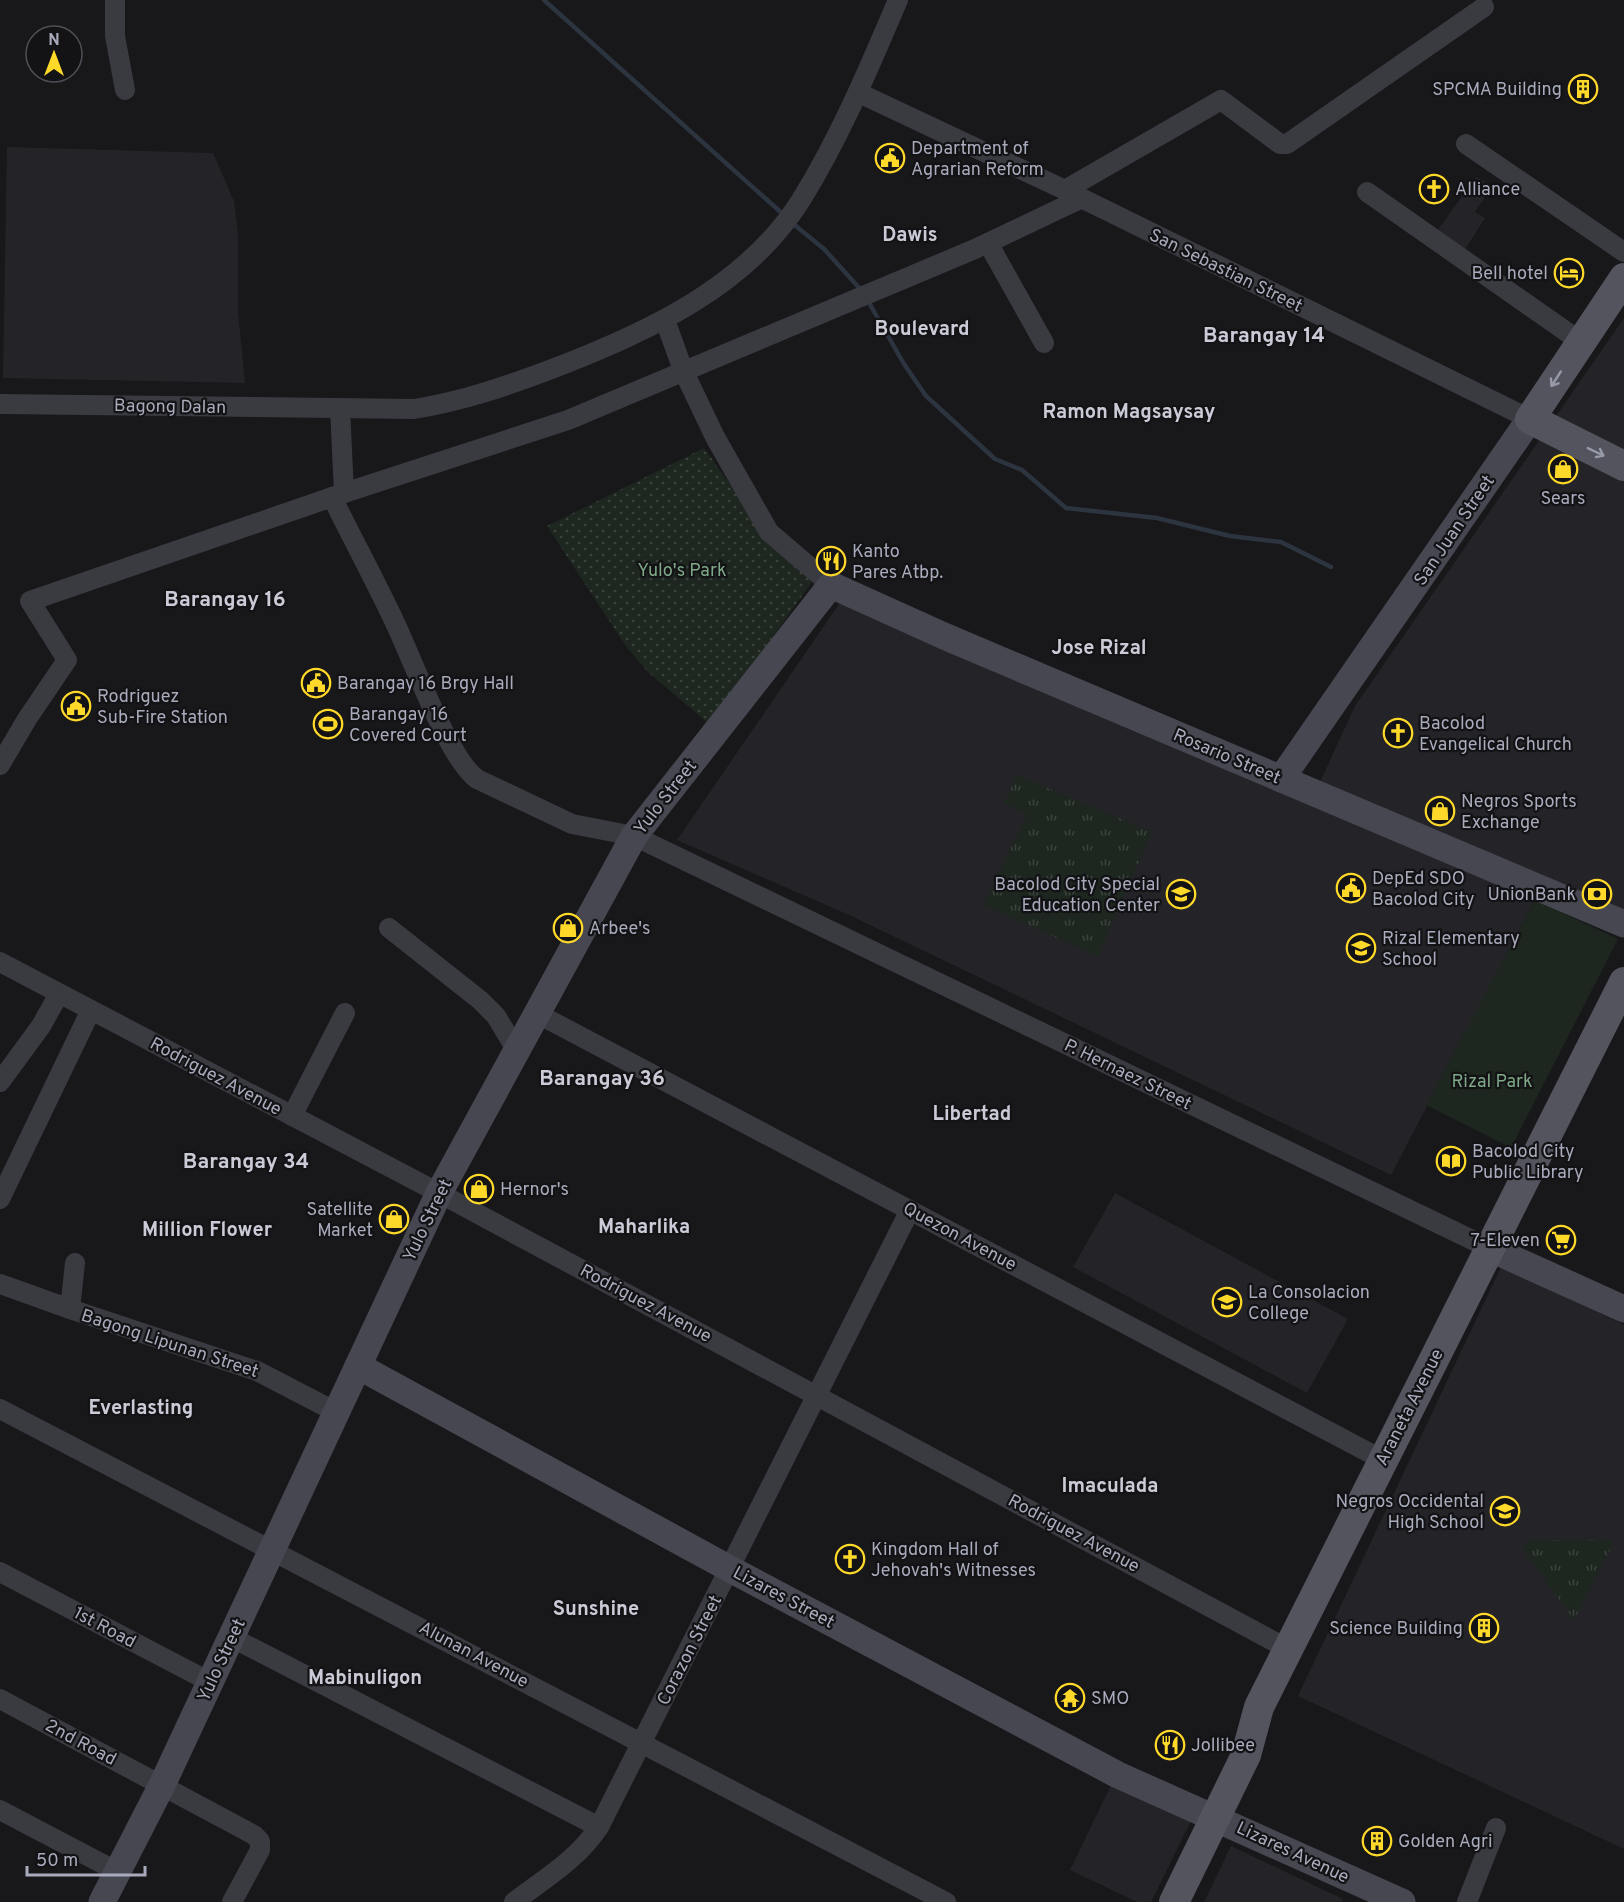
<svg xmlns="http://www.w3.org/2000/svg" width="1624" height="1902" viewBox="0 0 1624 1902" font-family="Overpass,sans-serif">
	<style>
		.built { fill: #242327 }
		.grass { fill: url(#grass-tufts) }
		.park { fill: #1d261f }
		.garden { fill: url(#garden-dots) }
		.lines { fill: none; stroke-linecap: round; stroke-linejoin: round }
		.stream { stroke: #2c3440; stroke-width: 4.5 }
		.street { stroke: #3a3a41; stroke-width: 20 }
		.secondary { stroke: #464750; stroke-width: 27 }
		.primary { stroke: #54545f; stroke-width: 30 }
		.oneway { stroke: #979aa9 }
		.labels { text-anchor: middle; stroke-width: 4.5; stroke-linejoin: round; paint-order: stroke }
		.poi-label { font-size: 18px; fill: #a8abbb; stroke: #131215; text-anchor: start }
		.street-label { font-size: 18px; fill: #a8abbb; stroke: #131215 }
		.park-label { font-size: 18px; fill: #7ea887; stroke: #131215 }
		.neighbourhood-label { font-size: 20px; font-weight: bold; fill: #cacbd6; stroke: #131215 }
		.quarter-label { font-size: 21px; font-weight: bold; fill: #cacbd6; stroke: #131215 }
	</style>
	<defs>
		<pattern id="grass-tufts" width="24" height="20" patternUnits="userSpaceOnUse" patternTransform="scale(1.5)"><rect width="24" height="20" fill="#1d261f"/><path d="M3 7l-1-3M5 7V3M7 7l1-3M15 17l-1-3M17 17v-4M19 17l1-3" fill="none" stroke="#3b433e"/></pattern>
		<pattern id="garden-dots" width="8" height="8" patternUnits="userSpaceOnUse" patternTransform="scale(1.5)"><rect width="8" height="8" fill="#1d261f"/><path d="M2 2h.1M6 6h.1" fill="none" stroke="#3b433e" stroke-width="1.8" stroke-linecap="round"/></pattern>
	</defs>
	<rect width="100%" height="100%" fill="#18171a"/>
	<!-- built -->
	<g class="built">
		<path d="M7,147l206,6 21,48 4,33v78l7,71 -242,-5z"/>
		<path d="M1476,177l16,9 -17,26 10,6 -21,33 -27,-20z"/>
		<path d="M1624,318v597l-304,-133 35,-76z"/>
		<path d="M841,601l694,299 -144,275 -542,-260 -172,-75z"/>
		<path d="M1115,1193l233,126 -41,74 -234,-126z"/>
		<path d="M1502,1265l122,60v524l-326,-153z"/>
		<path d="M1112,1783l79,38 -40,81h-14l-67,-32z"/>
		<path d="M1231,1846l112,53 -1,3h-138z"/>
	</g>
	<!-- grass -->
	<g class="grass">
		<path d="M1017,775l135,57 -54,124 -115,-51 44,-90 -23,-12z"/>
		<path d="M1535,1540h77l1,4 -39,76 -51,-70 5,-9z"/>
	</g>
	<!-- park -->
	<path class="park" d="M1535,900l83,39 -107,209 -85,-43z"/>
	<!-- garden -->
	<path class="garden" d="M704,448l63,88 47,43 -104,146 -62,-53 -23,-27 -78,-119z"/>
	<g class="lines">
		<!-- stream -->
		<g class="stream">
			<path d="M544,0l241,216"/>
			<path d="M791,222l33,27 38,42"/>
			<path d="M868,301l36,63 22,32 69,63 27,11 44,38 91,10 73,18 51,6 50,25"/>
		</g>
		<!-- street -->
		<g class="street">
			<path d="M115,0v36l10,54"/>
			<path d="M859,93l206,97 465,229"/>
			<path d="M1466,144l158,108"/>
			<path d="M1065,190l156,-90 59,44h7l197,-137"/>
			<path d="M1367,192l214,150"/>
			<path d="M988,243l56,100"/>
			<path d="M665,320l18,50 32,67 54,95 62,53"/>
			<path d="M0,404l414,5c50,-8 96,-24 143,-42 91,-35 190,-81 244,-167 39,-63 68,-132 97,-200"/>
			<path d="M340,408l4,85"/>
			<path d="M332,497c21,43 44,85 64,128 17,36 53,134 81,154l95,45 62,12 855,412"/>
			<path d="M0,765l27,-46 40,-59 -37,-59 314,-108 224,-73 407,-171 105,-50"/>
			<path d="M389,928l91,72 16,16 21,35"/>
			<path d="M0,962l439,231 849,456"/>
			<path d="M536,1013l847,447"/>
			<path d="M0,1082l41,-56 18,-32"/>
			<path d="M292,1116l53,-103"/>
			<path d="M0,1199l91,-189"/>
			<path d="M0,1284l70,25 187,62 79,41"/>
			<path d="M70,1309l5,-46"/>
			<path d="M0,1409l946,493"/>
			<path d="M0,1572l210,110"/>
			<path d="M231,1637l368,190"/>
			<path d="M0,1699l254,136 6,6v9l-28,52"/>
			<path d="M0,1810l118,62"/>
			<path d="M514,1902c30,-23 64,-43 85,-75l311,-617"/>
			<path d="M1467,1902l29,-74"/>
		</g>
		<!-- secondary -->
		<g class="secondary">
			<path d="M1281,779l249,-360"/>
			<path d="M1489,1248l135,61"/>
			<path d="M358,1366l372,203 388,206 284,127"/>
			<path d="M102,1902l60,-117 277,-592 183,-335 12,-22 197,-251 113,51 680,288"/>
		</g>
		<!-- primary -->
		<g class="primary">
			<path d="M1624,278l-94,141 94,47"/>
			<path d="M1174,1902l72,-147 13,-48 365,-725"/>
		</g>
	</g>
	<!-- one-way arrows -->
	<defs><path id="oneway-shaft" d="M-6 0H5M1.5-3L5.5 0L1.5 3" fill="none" stroke-width="1.6" stroke-linecap="round" stroke-linejoin="round" transform="scale(1.5)"/></defs>
	<g class="oneway">
		<use href="#oneway-shaft" transform="translate(1556 379) rotate(123)"/>
		<use href="#oneway-shaft" transform="translate(1596 452) rotate(26)"/>
	</g>
	<!-- icons -->
	<defs>
		<g id="building-ring" transform="scale(1.5)"><circle r="9.5" fill="#131215" stroke="#ffd92a" stroke-width="1.5"/><path d="M-4-6H4V6H1V3H-1V6H-4ZM-2.5-4.3h1.7v1.8h-1.7ZM.8-4.3h1.7v1.8H.8ZM-2.5-1h1.7V.8h-1.7ZM.8-1h1.7V.8H.8Z" fill="#ffd92a"/></g>
		<g id="civic-ring" transform="scale(1.5)"><circle r="9.5" fill="#131215" stroke="#ffd92a" stroke-width="1.5"/><path d="M-.6-6.5H3V-4.5H.6V-3L4-1V1h2V6H-6V1h2V-1L-.6-3ZM-1.2 2.5V6h2.4V2.5Z" fill="#ffd92a"/></g>
		<g id="church-ring" transform="scale(1.5)"><circle r="9.5" fill="#131215" stroke="#ffd92a" stroke-width="1.5"/><path d="M-1.2-6h2.4v3.5h3.3v2.4h-3.3V6h-2.4V-.1h-3.3v-2.4h3.3Z" fill="#ffd92a"/></g>
		<g id="hotel-ring" transform="scale(1.5)"><circle r="9.5" fill="#131215" stroke="#ffd92a" stroke-width="1.5"/><path d="M-6-4.5h1.5V1H6V5H4.5V3h-9V5H-6ZM-4 0a1.8 1.8 0 1 1 3.6 0ZM.5 0V-2.5h3Q6-2.5 6 0Z" fill="#ffd92a"/></g>
		<g id="shop-ring" transform="scale(1.5)"><circle r="9.5" fill="#131215" stroke="#ffd92a" stroke-width="1.5"/><path d="M-5-2.5h2.3a2.7 3.5 0 0 1 5.4 0H5L5.5 6h-11ZM-1.5-2.5h3a1.5 2.3 0 0 0-3 0Z" fill="#ffd92a"/></g>
		<g id="restaurant-ring" transform="scale(1.5)"><circle r="9.5" fill="#131215" stroke="#ffd92a" stroke-width="1.5"/><path d="M-5-6h1v4h1v-4h1v4h1v-4h1v5L-1.5 .5V6h-2V.5L-5-1ZM5-6V6H3V1.5H1.5Q1.5-4 5-6Z" fill="#ffd92a"/></g>
		<g id="stadium-ring" transform="scale(1.5)"><circle r="9.5" fill="#131215" stroke="#ffd92a" stroke-width="1.5"/><path d="M0-5a6.5 5 0 1 0 0 10a6.5 5 0 1 0 0-10ZM-3.5-1.8h7v3.6h-7Z" fill="#ffd92a"/></g>
		<g id="school-ring" transform="scale(1.5)"><circle r="9.5" fill="#131215" stroke="#ffd92a" stroke-width="1.5"/><path d="M0-5L7-2L0 1L-7-2ZM-4 1L0 2.5L4 1V4Q0 6-4 4Z" fill="#ffd92a"/></g>
		<g id="bank-ring" transform="scale(1.5)"><circle r="9.5" fill="#131215" stroke="#ffd92a" stroke-width="1.5"/><path d="M-6-4H6V4H-6ZM0-2.3a2.3 2.3 0 1 0 0 4.6a2.3 2.3 0 1 0 0-4.6Z" fill="#ffd92a"/></g>
		<g id="library-ring" transform="scale(1.5)"><circle r="9.5" fill="#131215" stroke="#ffd92a" stroke-width="1.5"/><path d="M-6-4Q-3-5.5-.7-3.5V5Q-3 3-6 4ZM6-4Q3-5.5 .7-3.5V5Q3 3 6 4Z" fill="#ffd92a"/></g>
		<g id="supermarket-ring" transform="scale(1.5)"><circle r="9.5" fill="#131215" stroke="#ffd92a" stroke-width="1.5"/><path d="M-6-5.5h2.5l.6 2H6L4.5 2H-2.5L-4.4-4H-6ZM-1.5 3.2a1.3 1.3 0 1 0 .1 0ZM3 3.2a1.3 1.3 0 1 0 .1 0Z" fill="#ffd92a"/></g>
		<g id="university-ring" transform="scale(1.5)"><circle r="9.5" fill="#131215" stroke="#ffd92a" stroke-width="1.5"/><path d="M0-5L7-2L0 1L-7-2ZM-4 1L0 2.5L4 1V4Q0 6-4 4Z" fill="#ffd92a"/></g>
		<g id="temple-ring" transform="scale(1.5)"><circle r="9.5" fill="#131215" stroke="#ffd92a" stroke-width="1.5"/><path d="M0-6L5-2H3V0L6.5 2.5H4V6H1.5V3h-3V6H-4V2.5H-6.5L-3 0V-2H-5Z" fill="#ffd92a"/></g>
	</defs>
	<g fill-rule="evenodd">
		<use href="#building-ring" x="1583" y="89"/>
		<use href="#civic-ring" x="890" y="158"/>
		<use href="#church-ring" x="1434" y="189"/>
		<use href="#hotel-ring" x="1569" y="273"/>
		<use href="#shop-ring" x="1563" y="469"/>
		<use href="#restaurant-ring" x="831" y="561"/>
		<use href="#civic-ring" x="316" y="683"/>
		<use href="#civic-ring" x="76" y="706"/>
		<use href="#stadium-ring" x="328" y="724"/>
		<use href="#church-ring" x="1398" y="733"/>
		<use href="#shop-ring" x="1440" y="811"/>
		<use href="#civic-ring" x="1351" y="888"/>
		<use href="#school-ring" x="1181" y="894"/>
		<use href="#bank-ring" x="1597" y="894"/>
		<use href="#shop-ring" x="568" y="928"/>
		<use href="#school-ring" x="1361" y="948"/>
		<use href="#library-ring" x="1451" y="1161"/>
		<use href="#shop-ring" x="479" y="1189"/>
		<use href="#shop-ring" x="394" y="1219"/>
		<use href="#supermarket-ring" x="1561" y="1240"/>
		<use href="#university-ring" x="1227" y="1302"/>
		<use href="#school-ring" x="1505" y="1511"/>
		<use href="#church-ring" x="850" y="1559"/>
		<use href="#building-ring" x="1484" y="1628"/>
		<use href="#temple-ring" x="1070" y="1698"/>
		<use href="#restaurant-ring" x="1170" y="1745"/>
		<use href="#building-ring" x="1377" y="1841"/>
	</g>
	<g class="labels">
		<!-- poi labels -->
		<g class="poi-label">
			<text x="1562" y="95" text-anchor="end">SPCMA Building</text>
			<text x="911" y="154">Department of<tspan x="911" dy="21">Agrarian Reform</tspan></text>
			<text x="1455" y="195">Alliance</text>
			<text x="1548" y="279" text-anchor="end">Bell hotel</text>
			<text x="1563" y="504" text-anchor="middle">Sears</text>
			<text x="852" y="557">Kanto<tspan x="852" dy="21">Pares Atbp.</tspan></text>
			<text x="337" y="689">Barangay 16 Brgy Hall</text>
			<text x="97" y="702">Rodriguez<tspan x="97" dy="21">Sub-Fire Station</tspan></text>
			<text x="349" y="720">Barangay 16<tspan x="349" dy="21">Covered Court</tspan></text>
			<text x="1419" y="729">Bacolod<tspan x="1419" dy="21">Evangelical Church</tspan></text>
			<text x="1461" y="807">Negros Sports<tspan x="1461" dy="21">Exchange</tspan></text>
			<text x="1372" y="884">DepEd SDO<tspan x="1372" dy="21">Bacolod City</tspan></text>
			<text x="1160" y="890" text-anchor="end">Bacolod City Special<tspan x="1160" dy="21">Education Center</tspan></text>
			<text x="1576" y="900" text-anchor="end">UnionBank</text>
			<text x="589" y="934">Arbee's</text>
			<text x="1382" y="944">Rizal Elementary<tspan x="1382" dy="21">School</tspan></text>
			<text x="1472" y="1157">Bacolod City<tspan x="1472" dy="21">Public Library</tspan></text>
			<text x="500" y="1195">Hernor's</text>
			<text x="373" y="1215" text-anchor="end">Satellite<tspan x="373" dy="21">Market</tspan></text>
			<text x="1540" y="1246" text-anchor="end">7-Eleven</text>
			<text x="1248" y="1298">La Consolacion<tspan x="1248" dy="21">College</tspan></text>
			<text x="1484" y="1507" text-anchor="end">Negros Occidental<tspan x="1484" dy="21">High School</tspan></text>
			<text x="871" y="1555">Kingdom Hall of<tspan x="871" dy="21">Jehovah's Witnesses</tspan></text>
			<text x="1463" y="1634" text-anchor="end">Science Building</text>
			<text x="1091" y="1704">SMO</text>
			<text x="1191" y="1751">Jollibee</text>
			<text x="1398" y="1847">Golden Agri</text>
		</g>
		<!-- street labels -->
		<g class="street-label">
			<text transform="translate(1226 270) rotate(26)" y="6">San Sebastian Street</text>
			<text transform="translate(170 406) rotate(1)" y="6">Bagong Dalan</text>
			<text transform="translate(1454 530) rotate(-56)" y="6">San Juan Street</text>
			<text transform="translate(1227 756) rotate(23)" y="6">Rosario Street</text>
			<text transform="translate(665 797) rotate(-52)" y="6">Yulo Street</text>
			<text transform="translate(1128 1074) rotate(26)" y="6">P. Hernaez Street</text>
			<text transform="translate(216 1076) rotate(28)" y="6">Rodriguez Avenue</text>
			<text transform="translate(427 1220) rotate(-64)" y="6">Yulo Street</text>
			<text transform="translate(960 1236) rotate(28)" y="6">Quezon Avenue</text>
			<text transform="translate(646 1303) rotate(28)" y="6">Rodriguez Avenue</text>
			<text transform="translate(170 1343) rotate(18)" y="6">Bagong Lipunan Street</text>
			<text transform="translate(1409 1407) rotate(-63)" y="6">Araneta Avenue</text>
			<text transform="translate(1074 1533) rotate(28)" y="6">Rodriguez Avenue</text>
			<text transform="translate(784 1597) rotate(28)" y="6">Lizares Street</text>
			<text transform="translate(105 1627) rotate(28)" y="6">1st Road</text>
			<text transform="translate(689 1650) rotate(-63)" y="6">Corazon Street</text>
			<text transform="translate(474 1654) rotate(28)" y="6">Alunan Avenue</text>
			<text transform="translate(221 1660) rotate(-65)" y="6">Yulo Street</text>
			<text transform="translate(81 1742) rotate(28)" y="6">2nd Road</text>
			<text transform="translate(1293 1852) rotate(25)" y="6">Lizares Avenue</text>
		</g>
		<!-- park labels -->
		<g class="park-label">
			<text x="682" y="576">Yulo's Park</text>
			<text x="1492" y="1087">Rizal Park</text>
		</g>
		<!-- neighbourhood labels -->
		<g class="neighbourhood-label">
			<text x="910" y="241">Dawis</text>
			<text x="922" y="335">Boulevard</text>
			<text x="1129" y="418">Ramon Magsaysay</text>
			<text x="1099" y="654">Jose Rizal</text>
			<text x="972" y="1120">Libertad</text>
			<text x="644" y="1233">Maharlika</text>
			<text x="207" y="1236">Million Flower</text>
			<text x="141" y="1414">Everlasting</text>
			<text x="1110" y="1492">Imaculada</text>
			<text x="596" y="1615">Sunshine</text>
			<text x="365" y="1684">Mabinuligon</text>
		</g>
		<!-- quarter labels -->
		<g class="quarter-label">
			<text x="1264" y="342">Barangay 14</text>
			<text x="225" y="606">Barangay 16</text>
			<text x="602" y="1085">Barangay 36</text>
			<text x="246" y="1168">Barangay 34</text>
		</g>
	</g>
	<!-- north arrow -->
	<g transform="translate(54 54)"><circle r="28" fill="#131215" stroke="#4f4f57" stroke-width="1.5"/>
	<path d="M0-4.5L10 22L0 15L-10 22Z" fill="#ffd92a"/>
	<text y="-9" font-size="16" font-weight="bold" text-anchor="middle" fill="#a8abbb">N</text>
	</g>
	<!-- scale -->
	<path d="M27 1866v9h118v-9" fill="none" stroke="#a8abbb" stroke-width="3"/>
	<text x="36" y="1866" font-size="18" fill="#a8abbb" stroke="#131215" stroke-width="4.5" paint-order="stroke">50 m</text>
</svg>
